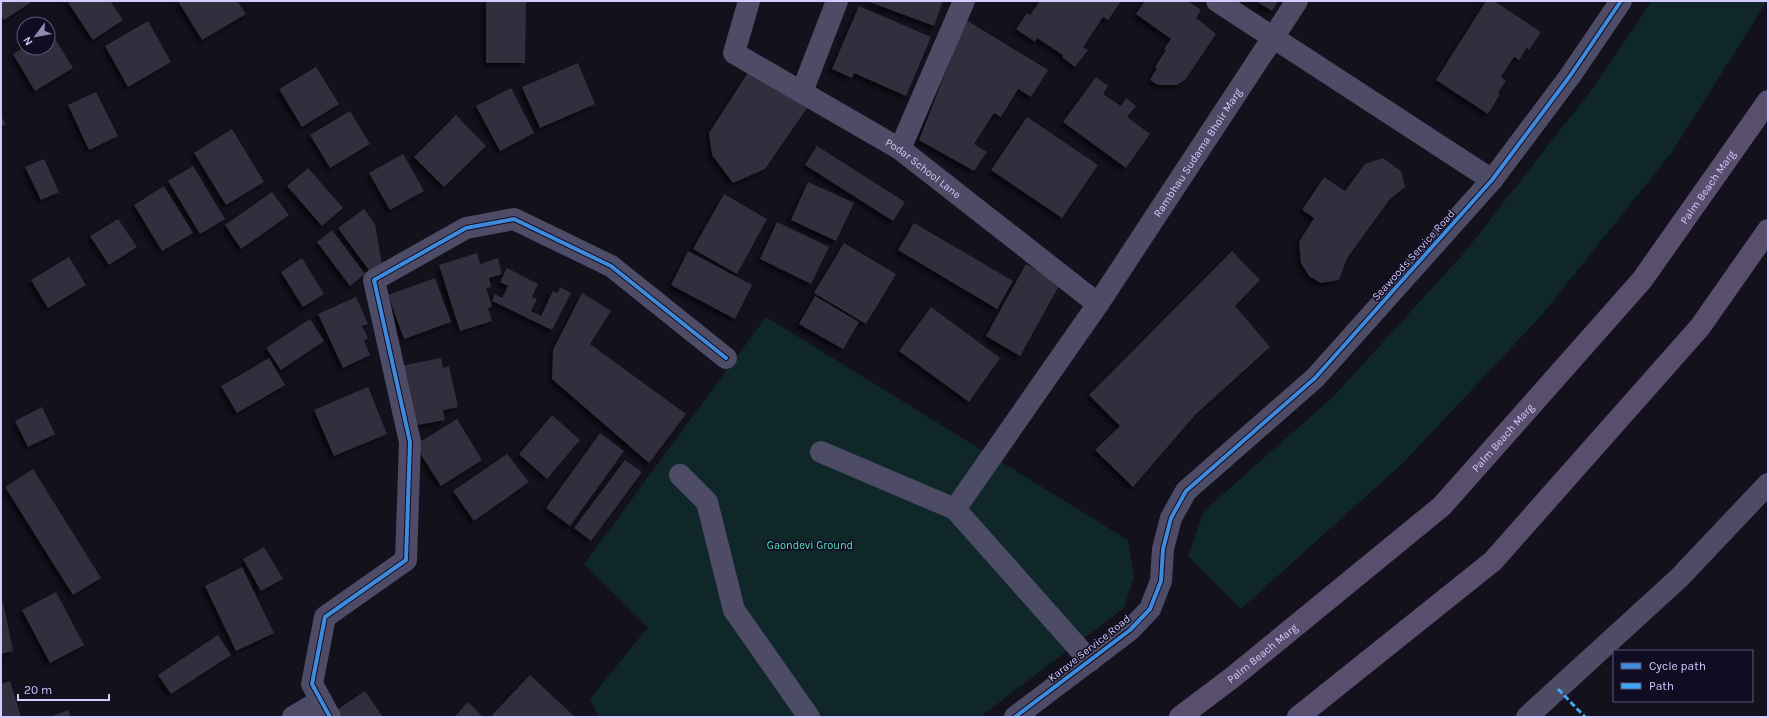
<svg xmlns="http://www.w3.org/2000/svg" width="1769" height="718" viewBox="0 0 1769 718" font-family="Karla,sans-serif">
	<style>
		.green { fill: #0f2729 }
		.building { fill: #312e3e; filter: url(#shadow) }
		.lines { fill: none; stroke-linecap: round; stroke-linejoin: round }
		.minor { stroke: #4d4b65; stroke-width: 22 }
		.major { stroke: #5a4e6e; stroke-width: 22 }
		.quiet { stroke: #3fa9f5; stroke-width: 3; stroke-dasharray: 6 3; stroke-linecap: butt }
		.cycleway-casing { stroke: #100c21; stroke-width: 6 }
		.cycleway { stroke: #408adc; stroke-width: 4 }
		.labels { text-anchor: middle; stroke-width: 3; stroke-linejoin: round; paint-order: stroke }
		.street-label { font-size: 11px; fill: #d3cbff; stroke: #100c21 }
		.park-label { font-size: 11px; fill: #51e5c4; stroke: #100c21 }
	</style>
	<defs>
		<filter id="shadow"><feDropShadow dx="-3.5" dy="3.5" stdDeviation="2" flood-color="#0009"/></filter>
	</defs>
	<rect width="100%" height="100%" fill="#13111c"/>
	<!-- green -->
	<g class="green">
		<path d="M1652,1h115l-95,151 -131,164 -137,146 -163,147 -53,-53 16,-45 130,-115 130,-143 126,-161z"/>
		<path d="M766,317l362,223 6,37 -10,31 -144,109h-381l-9,-18 58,-72 -64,-63z"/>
	</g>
	<!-- building -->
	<g class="building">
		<path d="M1,1h32l-29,19 -3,-4z"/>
		<path d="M67,1h43l13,19 -30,20z"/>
		<path d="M178,1h59l9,13 -44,26z"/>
		<path d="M486,1h40l-1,62h-39z"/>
		<path d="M867,1h76l-9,25z"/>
		<path d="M1040,1h81l-13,19 -5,-3 -20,30 5,3 -13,17 -13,-10 1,-2 -26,-17 -2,4 -19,-13 11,-16 3,2z"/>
		<path d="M1145,1h43l13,9 -5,8 20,16 -31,46 -8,5h-19l-8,-5 7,-12 -2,-1 11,-17 -2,-1 7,-10 -35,-25z"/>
		<path d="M1256,1h22l-6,10z"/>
		<path d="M1486,1h8l47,31 -12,18 -2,-2 -8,12 -5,-3 -13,20 5,4 -8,12 2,1 -12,20 -52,-34z"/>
		<path d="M859,6l72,31 -25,59 -52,-23 -2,5 -20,-9z"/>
		<path d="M966,20l82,50 -17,27 -13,-8 -17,28 -7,-4 -20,31 13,8 -13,19 -55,-31z"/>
		<path d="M148,21l23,41 -43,25 -23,-41z"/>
		<path d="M50,31l23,37 -38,23 -22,-37 11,-7 24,1v-15z"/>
		<path d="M578,63l17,41 -55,24 -18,-41z"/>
		<path d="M316,67l23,37 -37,23 -23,-38z"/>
		<path d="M749,71l58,37 -42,61 -32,14 -21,-28 -3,-22z"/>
		<path d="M1096,77l12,9 -5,8 18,12 5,-8 10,8 -9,11 23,17 -24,34 -63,-46z"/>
		<path d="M511,88l23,45 -34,18 -24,-45z"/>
		<path d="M96,92l22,44 -29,14 -21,-45z"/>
		<path d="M350,111l20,33 -40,24 -20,-33z"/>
		<path d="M456,115l30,31 -42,41 -30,-30z"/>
		<path d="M1,116l5,8 -5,3z"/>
		<path d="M1027,117l71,48 -36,53 -71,-48z"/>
		<path d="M232,129l32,53 -38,23 -32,-52z"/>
		<path d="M817,146l88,56 -12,19 -88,-56z"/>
		<path d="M403,154l21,37 -34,19 -21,-37z"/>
		<path d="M1383,158l18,13 4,16 -15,12 -43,59 -8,22 -18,3 -12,-7 -8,-13 -2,-21 15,-24 -12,-8 22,-33 21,14 20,-27z"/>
		<path d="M44,159l15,33 -18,8 -16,-33z"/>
		<path d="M193,166l32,53 -25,15 -32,-53z"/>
		<path d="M308,168l35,40 -21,18 -35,-40z"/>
		<path d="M808,182l46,21 -18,38 -45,-21z"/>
		<path d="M164,186l29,47 -31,18 -28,-46z"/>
		<path d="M272,192l17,23 -48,34 -16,-24z"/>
		<path d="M724,194l43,25 -30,55 -44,-25z"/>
		<path d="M364,209l11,15 7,41 -11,8 -33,-45z"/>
		<path d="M118,219l19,28 -28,18 -19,-29z"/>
		<path d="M777,222l52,25 -18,37 -51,-25z"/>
		<path d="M914,223l99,58 -16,28 -99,-59z"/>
		<path d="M332,230l33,44 -15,12 -33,-44z"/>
		<path d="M844,243l52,31 -30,50 -52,-31z"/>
		<path d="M688,251l64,34 -17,34 -64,-34z"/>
		<path d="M1232,251l28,29 -25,26 35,41 -75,68 -62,72 -38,-37 25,-24 -31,-31z"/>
		<path d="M477,253l3,11 18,-6 4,16 -13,4 2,9 -5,1 6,18 -4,2 4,13 -32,10 -21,-66z"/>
		<path d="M69,257l17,28 -38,23 -17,-28z"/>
		<path d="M302,258l22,36 -21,13 -22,-35z"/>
		<path d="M1026,264l34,20 -40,72 -34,-20z"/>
		<path d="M507,268l31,16 -6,13 5,2 -6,12 10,5 12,-25 5,2 2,-6 11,6 -19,37 -60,-29 3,-7 7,4 6,-12 -8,-4z"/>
		<path d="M435,278l16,44 -47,17 -16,-44z"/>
		<path d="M582,293l29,18 -21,33 96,70 -37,49 -97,-84 1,-29z"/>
		<path d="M815,296l44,26 -16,27 -44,-25z"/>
		<path d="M356,297l12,27 -6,2 6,12 -4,3 6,14 -27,13 -25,-54z"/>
		<path d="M931,307l69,51 -31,44 -70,-51z"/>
		<path d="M310,319l14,22 -43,29 -15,-22z"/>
		<path d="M269,358l16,27 -48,28 -16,-27z"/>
		<path d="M441,358l2,10 6,-2 9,41 -15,3 2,10 -33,6 -12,-60z"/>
		<path d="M368,387l19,47 -53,22 -20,-46z"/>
		<path d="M42,407l13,27 -27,13 -13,-26z"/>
		<path d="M552,415l28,25 -33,39 -28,-25z"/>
		<path d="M457,419l25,41 -41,26 -26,-41z"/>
		<path d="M600,433l24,18 -54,75 -24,-18z"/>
		<path d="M507,454l22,28 -55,39 -21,-30z"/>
		<path d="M625,460l17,12 -51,69 -17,-13z"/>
		<path d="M33,469l68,109 -28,17 -68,-108z"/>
		<path d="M264,547l19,32 -22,12 -18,-32z"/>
		<path d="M242,567l32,66 -38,18 -31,-65z"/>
		<path d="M56,592l28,53 -34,18 -28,-53z"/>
		<path d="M3,602l10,49 -12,3v-51z"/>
		<path d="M218,635l13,20 -60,39 -13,-19z"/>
		<path d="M530,675l45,42h-81l-2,-2z"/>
		<path d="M10,681l11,36h-20v-33z"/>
		<path d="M365,691l18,26h-44l-4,-6z"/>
		<path d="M468,702l15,15h-29z"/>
		<path d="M68,710l3,7h-21z"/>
	</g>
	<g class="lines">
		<!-- minor -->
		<g class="minor">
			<path id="s1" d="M749,1l-15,52 166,96 198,155"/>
			<path d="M1217,1l275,179"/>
			<path d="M802,92l35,-91"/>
			<path d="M900,149l64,-148"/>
			<path d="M821,452l134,57 135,152"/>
			<path d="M680,475l27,27 27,108 75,107"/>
			<path id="s2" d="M955,509l143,-205 199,-303"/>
			<path d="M293,717l27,-16"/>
			<path d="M330,717l-18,-33 13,-67 81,-57 4,-118 -36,-162 92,-52 48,-9 97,47 115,92"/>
			<path d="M1015,717l115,-87 20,-21 11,-28 2,-32 8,-31 15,-27 129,-113 177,-198 78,-104 51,-75"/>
			<path d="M1527,717l152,-139 89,-94"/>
		</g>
		<!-- major -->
		<g class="major">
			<path id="s3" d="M1180,717l53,-40 209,-171 200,-226 126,-179"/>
			<path d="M1298,717l195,-156 207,-234 68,-97"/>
		</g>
		<!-- quiet -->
		<path class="quiet" d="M1558,689l27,28"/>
		<!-- cycleway casing -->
		<g class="cycleway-casing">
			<g id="cycleway">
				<path d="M330,717l-18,-33 13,-67 81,-57 4,-118 -36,-162 92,-52 48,-9 97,47 115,92"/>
				<path d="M1015,717l115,-87 20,-21 11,-28 2,-32 8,-31 15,-27 129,-113 177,-198 78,-104 51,-75"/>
			</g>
		</g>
		<!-- cycleway -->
		<use href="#cycleway" class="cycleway"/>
	</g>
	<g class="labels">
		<!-- street labels -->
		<g class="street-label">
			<text dy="4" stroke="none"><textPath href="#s2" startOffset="431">Rambhau Sudama Bhoir Marg</textPath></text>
			<text dy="4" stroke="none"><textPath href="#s1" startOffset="276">Podar School Lane</textPath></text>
			<text dy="4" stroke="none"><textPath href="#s3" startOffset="752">Palm Beach Marg</textPath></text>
			<text transform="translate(1413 255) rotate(-48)" y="4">Seawoods Service Road</text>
			<text dy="4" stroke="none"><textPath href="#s3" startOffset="428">Palm Beach Marg</textPath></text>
			<text transform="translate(1089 648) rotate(-38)" y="4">Karave Service Road</text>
			<text dy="4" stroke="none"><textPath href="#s3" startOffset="104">Palm Beach Marg</textPath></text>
		</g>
		<!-- park labels -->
		<g class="park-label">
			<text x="810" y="549">Gaondevi Ground</text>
		</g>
	</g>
	<!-- border -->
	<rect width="1769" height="718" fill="none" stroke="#d3cbff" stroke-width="4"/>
	<!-- legend -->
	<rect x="1613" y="650" width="140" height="52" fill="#100c21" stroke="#5e587a"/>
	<rect x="1621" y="663" width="20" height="6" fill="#408adc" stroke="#5e587a"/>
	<text x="1649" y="670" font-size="12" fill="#d3cbff">Cycle path</text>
	<rect x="1621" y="683" width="20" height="6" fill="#3fa9f5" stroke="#5e587a"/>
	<text x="1649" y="690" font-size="12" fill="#d3cbff">Path</text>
	<!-- north arrow -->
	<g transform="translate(36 36) rotate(238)"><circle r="19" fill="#100c21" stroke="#5e587a"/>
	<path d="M0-3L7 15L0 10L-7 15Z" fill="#908ab0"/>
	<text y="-6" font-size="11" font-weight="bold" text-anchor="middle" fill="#d3cbff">N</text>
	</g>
	<!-- scale -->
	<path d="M18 694v6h91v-6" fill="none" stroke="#d3cbff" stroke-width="2"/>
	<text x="24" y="694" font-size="12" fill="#d3cbff" stroke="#100c21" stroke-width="3" paint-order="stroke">20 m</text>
</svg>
